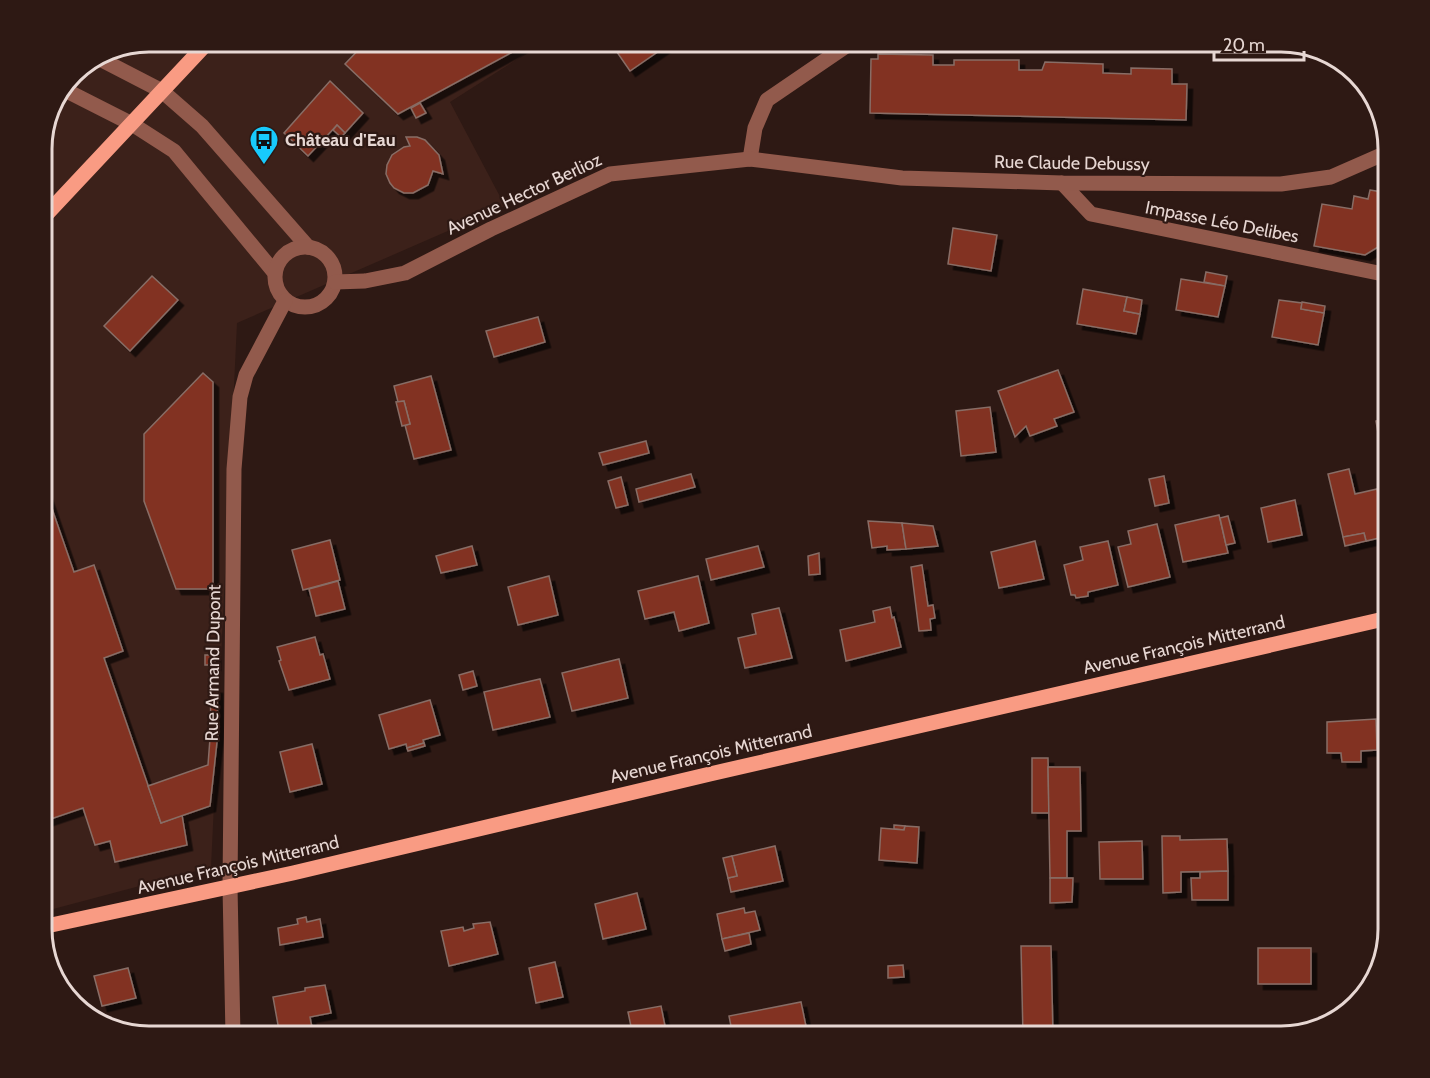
<svg xmlns="http://www.w3.org/2000/svg" width="1430" height="1078" viewBox="0 0 1430 1078" font-family="Cabin,sans-serif">
	<style>
		.built { fill: #3c211a }
		.building { fill: #823320; stroke: #886d66; stroke-width: 1.5; filter: url(#shadow) }
		.lines { fill: none; stroke-linecap: round; stroke-linejoin: round }
		.minor { stroke: #925a4c; stroke-width: 15 }
		.major { stroke: #f99b83; stroke-width: 15 }
		.labels { text-anchor: middle; stroke-width: 4.5; stroke-linejoin: round; paint-order: stroke }
		.poi-label { font-size: 18px; font-weight: bold; fill: #e7d7d3; stroke: #2e1914; text-anchor: start }
		.street-label { font-size: 18px; fill: #e7d7d3; stroke: #2e1914 }
		.rim { fill: none; stroke: #e7d7d3; stroke-width: 3 }
	</style>
	<defs>
		<filter id="shadow"><feDropShadow dx="5.5" dy="5.5" stdDeviation="0" flood-color="#0009"/></filter>
	</defs>
	<rect width="100%" height="100%" fill="#2e1914"/>
	<!-- built -->
	<path class="built" d="M150,42h394l-94,60 55,104 -268,117 -26,544 -169,45v-770l11,-40 25,-33z"/>
	<!-- building -->
	<g class="building">
		<path d="M366,42h165l-133,72 -53,-50z"/>
		<path d="M610,42h62l-42,29z"/>
		<path d="M878,54l55,1v10h21v-5h65v10h23l3,-8 58,2v9l28,1v-6l41,1v15h15l-1,36 -316,-7 1,-54h7z"/>
		<path d="M330,81l33,32 -18,20 -8,-8 -29,31 -24,-23z"/>
		<path d="M420,103l6,10 -10,5 -5,-10z"/>
		<path d="M337,125l8,8 -4,4 -8,-7z"/>
		<path d="M406,137h11l8,3 14,15 4,19 -10,-3 -5,14 -15,8h-9l-10,-5 -4,-5 -4,-9 1,-9 5,-10 12,-8 6,-1z"/>
		<path d="M1370,190l18,3v48l-23,14 -51,-9 8,-42 30,5 2,-13 14,3z"/>
		<path d="M953,228l44,7 -6,36 -43,-7z"/>
		<path d="M1206,272l21,4 -2,10 -21,-4z"/>
		<path d="M152,276l26,24 -48,51 -26,-25z"/>
		<path d="M1181,279l44,7 -7,31 -42,-7z"/>
		<path d="M1083,289l44,8 -3,14 16,3 -4,20 -59,-10z"/>
		<path d="M1127,297l15,3 -2,14 -16,-3z"/>
		<path d="M1279,300l23,3 -1,6 23,4 -6,32 -46,-8z"/>
		<path d="M1302,302l23,4 -1,7 -23,-4z"/>
		<path d="M538,317l7,25 -51,15 -8,-26z"/>
		<path d="M1058,370l16,42 -20,7 3,7 -27,10 -4,-10 -11,11 -17,-46z"/>
		<path d="M203,373l10,9v207h-37l-32,-88v-67z"/>
		<path d="M431,376l20,74 -37,9 -9,-34 5,-1 -6,-23 -6,1 -4,-16z"/>
		<path d="M404,401l6,23 -8,2 -6,-24z"/>
		<path d="M990,407l6,45 -35,4 -5,-45z"/>
		<path d="M1388,418v71l-12,-68z"/>
		<path d="M646,441l3,12 -46,12 -4,-12z"/>
		<path d="M1349,469l6,25 22,-5 11,47 -22,5 -2,-8 -21,4 -15,-63z"/>
		<path d="M691,474l4,13 -56,15 -3,-13z"/>
		<path d="M1164,476l5,27 -14,3 -6,-27z"/>
		<path d="M621,477l7,28 -12,3 -8,-27z"/>
		<path d="M42,480l32,92 20,-7 29,86 -19,7 57,165 21,-8 5,30 -72,17 -5,-21 -15,4 -12,-37 -41,14z"/>
		<path d="M1295,500l7,35 -34,7 -7,-34z"/>
		<path d="M1219,515l9,38 -45,9 -8,-37z"/>
		<path d="M1228,516l7,27 -9,2 -6,-27z"/>
		<path d="M868,521l34,2 4,26 -19,1v-4l-15,2z"/>
		<path d="M902,523l31,3 5,20 -32,3z"/>
		<path d="M1157,524l13,53 -42,10 -10,-40 13,-3 -3,-13z"/>
		<path d="M1364,533l2,8 -21,5 -2,-9z"/>
		<path d="M330,540l10,40 -37,10 -11,-40z"/>
		<path d="M1035,541l9,38 -45,9 -8,-36z"/>
		<path d="M1108,541l10,44 -30,7v4l-12,2 -1,-3h-4l-7,-30 19,-5 -3,-13z"/>
		<path d="M472,546l5,19 -36,8 -5,-17z"/>
		<path d="M758,546l6,21 -53,13 -5,-21z"/>
		<path d="M819,553l1,21 -11,1 -1,-19z"/>
		<path d="M922,565l6,41 5,-1 2,13 -5,1 1,11 -12,1 -8,-64z"/>
		<path d="M549,576l9,39 -40,10 -10,-38z"/>
		<path d="M698,576l11,47 -30,8 -5,-19 -29,7 -7,-28z"/>
		<path d="M338,581l7,28 -29,7 -7,-27z"/>
		<path d="M890,607l2,11 2,-1 7,30 -55,14 -6,-31 35,-8 -2,-11z"/>
		<path d="M779,608l13,50 -47,10 -7,-30 18,-4 -4,-20z"/>
		<path d="M315,637l5,18 3,-1 7,25 -41,11 -10,-29 2,-1 -4,-13z"/>
		<rect x="205" y="655" width="10" height="10"/>
		<path d="M619,659l9,39 -56,13 -10,-38z"/>
		<path d="M473,671l4,15 -14,4 -4,-15z"/>
		<path d="M540,679l10,38 -57,13 -9,-38z"/>
		<path d="M210,688h7l1,45 -8,73 -49,17 -13,-37 60,-21 3,-40z"/>
		<path d="M430,700l10,35 -17,5 1,3 -17,5 -1,-4 -17,5 -10,-34z"/>
		<path d="M1376,719l1,31 -16,1v11h-19l-1,-9h-14v-31z"/>
		<path d="M424,743l1,3 -17,5 -1,-3z"/>
		<path d="M312,744l10,40 -32,8 -10,-40z"/>
		<path d="M1032,758h16l1,55h-17z"/>
		<path d="M1048,767h32l1,64h-14v47h-17z"/>
		<path d="M894,825l11,1 -1,4 -10,-1z"/>
		<path d="M905,826l14,1 -2,36 -38,-3 2,-32 23,2z"/>
		<path d="M1162,836h18v4l47,-1 1,32 -47,1v20l-18,1z"/>
		<path d="M1142,841l1,38h-43l-1,-37z"/>
		<path d="M775,846l8,35 -52,11 -3,-14 9,-2 -5,-20z"/>
		<path d="M732,856l5,20 -9,2 -5,-20z"/>
		<path d="M1228,871v29h-36l-1,-22h9v-6z"/>
		<path d="M1050,878h23l-1,24 -22,1z"/>
		<path d="M637,893l9,36 -43,10 -8,-35z"/>
		<path d="M744,908l1,5 10,-2 5,19 -38,9 -5,-25z"/>
		<path d="M306,917l1,5 13,-3 3,18 -43,8 -2,-17 20,-4 -1,-5z"/>
		<path d="M490,922l8,32 -49,12 -8,-35 22,-4 1,4 10,-3 -1,-4z"/>
		<path d="M749,933l2,11 -26,7 -3,-12z"/>
		<path d="M1021,946h30l2,90h-30z"/>
		<rect x="1258" y="948" width="53" height="36"/>
		<path d="M555,962l8,35 -27,6 -7,-35z"/>
		<path d="M903,965l1,12 -16,1v-12z"/>
		<path d="M128,968l8,30 -34,8 -8,-30z"/>
		<path d="M325,985l6,28 -21,4 3,16 -17,3h-16l-7,-39 32,-6v-3z"/>
		<path d="M801,1002l7,34h-75l-4,-20z"/>
		<path d="M661,1006l6,30h-34l-5,-24z"/>
	</g>
	<g class="lines">
		<!-- minor -->
		<g class="minor">
			<path d="M102,60l60,31 40,35 106,121"/>
			<path d="M63,89l69,35 42,27 100,121"/>
			<path d="M750,159l5,-31 12,-28 85,-58"/>
			<path d="M1062,183l29,31 297,61"/>
			<circle cx="305" cy="277" r="30"/>
			<path d="M335,282l30,-1 40,-8 86,-44 119,-55 140,-15 152,19 160,5 219,1 50,-7 57,-25"/>
			<path d="M233,1036l-3,-149 4,-418 6,-72 6,-22 39,-74"/>
		</g>
		<!-- major -->
		<g class="major">
			<path d="M42,219l166,-177"/>
			<path d="M42,927l251,-54 417,-99 678,-156"/>
		</g>
	</g>
	<!-- icons -->
	<defs>
		<g id="bus-pin" transform="scale(1.5)"><path d="M0 17L-7.5 6A9.5 9.5 0 1 1 7.5 6Z" fill="#18cafc" stroke="#2e1914"/><path d="M-5-6H5V4H4V6H2V4H-2V6H-4V4H-5ZM-3.5-4V0h7V-4ZM-3.5 1.2v1.5H-2V1.2ZM2 1.2v1.5H3.5V1.2Z" fill="#111"/></g>
	</defs>
	<g fill-rule="evenodd">
		<use href="#bus-pin" x="264" y="140"/>
	</g>
	<g class="labels">
		<!-- poi labels -->
		<g class="poi-label">
			<text x="285" y="146">Château d'Eau</text>
		</g>
		<!-- street labels -->
		<g class="street-label">
			<text transform="translate(1072 163) rotate(1)" y="6">Rue Claude Debussy</text>
			<text transform="translate(524 194) rotate(-25)" y="6">Avenue Hector Berlioz</text>
			<text transform="translate(1222 222) rotate(11)" y="6">Impasse Léo Delibes</text>
			<text transform="translate(1184 645) rotate(-13)" y="6">Avenue François Mitterrand</text>
			<text transform="translate(213 663) rotate(-89)" y="6">Rue Armand Dupont</text>
			<text transform="translate(711 754) rotate(-13)" y="6">Avenue François Mitterrand</text>
			<text transform="translate(238 865) rotate(-13)" y="6">Avenue François Mitterrand</text>
		</g>
	</g>
	<!-- crop -->
	<path d="M0 0H1430V1078H0ZM149 52H1281A97 97 0 0 1 1378 149V929A97 97 0 0 1 1281 1026H149A97 97 0 0 1 52 929V149A97 97 0 0 1 149 52Z" fill="#2e1914" fill-rule="evenodd"/>
	<path class="rim" d="M149 52H1281A97 97 0 0 1 1378 149V929A97 97 0 0 1 1281 1026H149A97 97 0 0 1 52 929V149A97 97 0 0 1 149 52Z"/>
	<!-- scale -->
	<path d="M1214 51v9h90v-9" fill="none" stroke="#e7d7d3" stroke-width="3"/>
	<text x="1223" y="51" font-size="18" fill="#e7d7d3" stroke="#2e1914" stroke-width="4.5" paint-order="stroke">20 m</text>
</svg>
